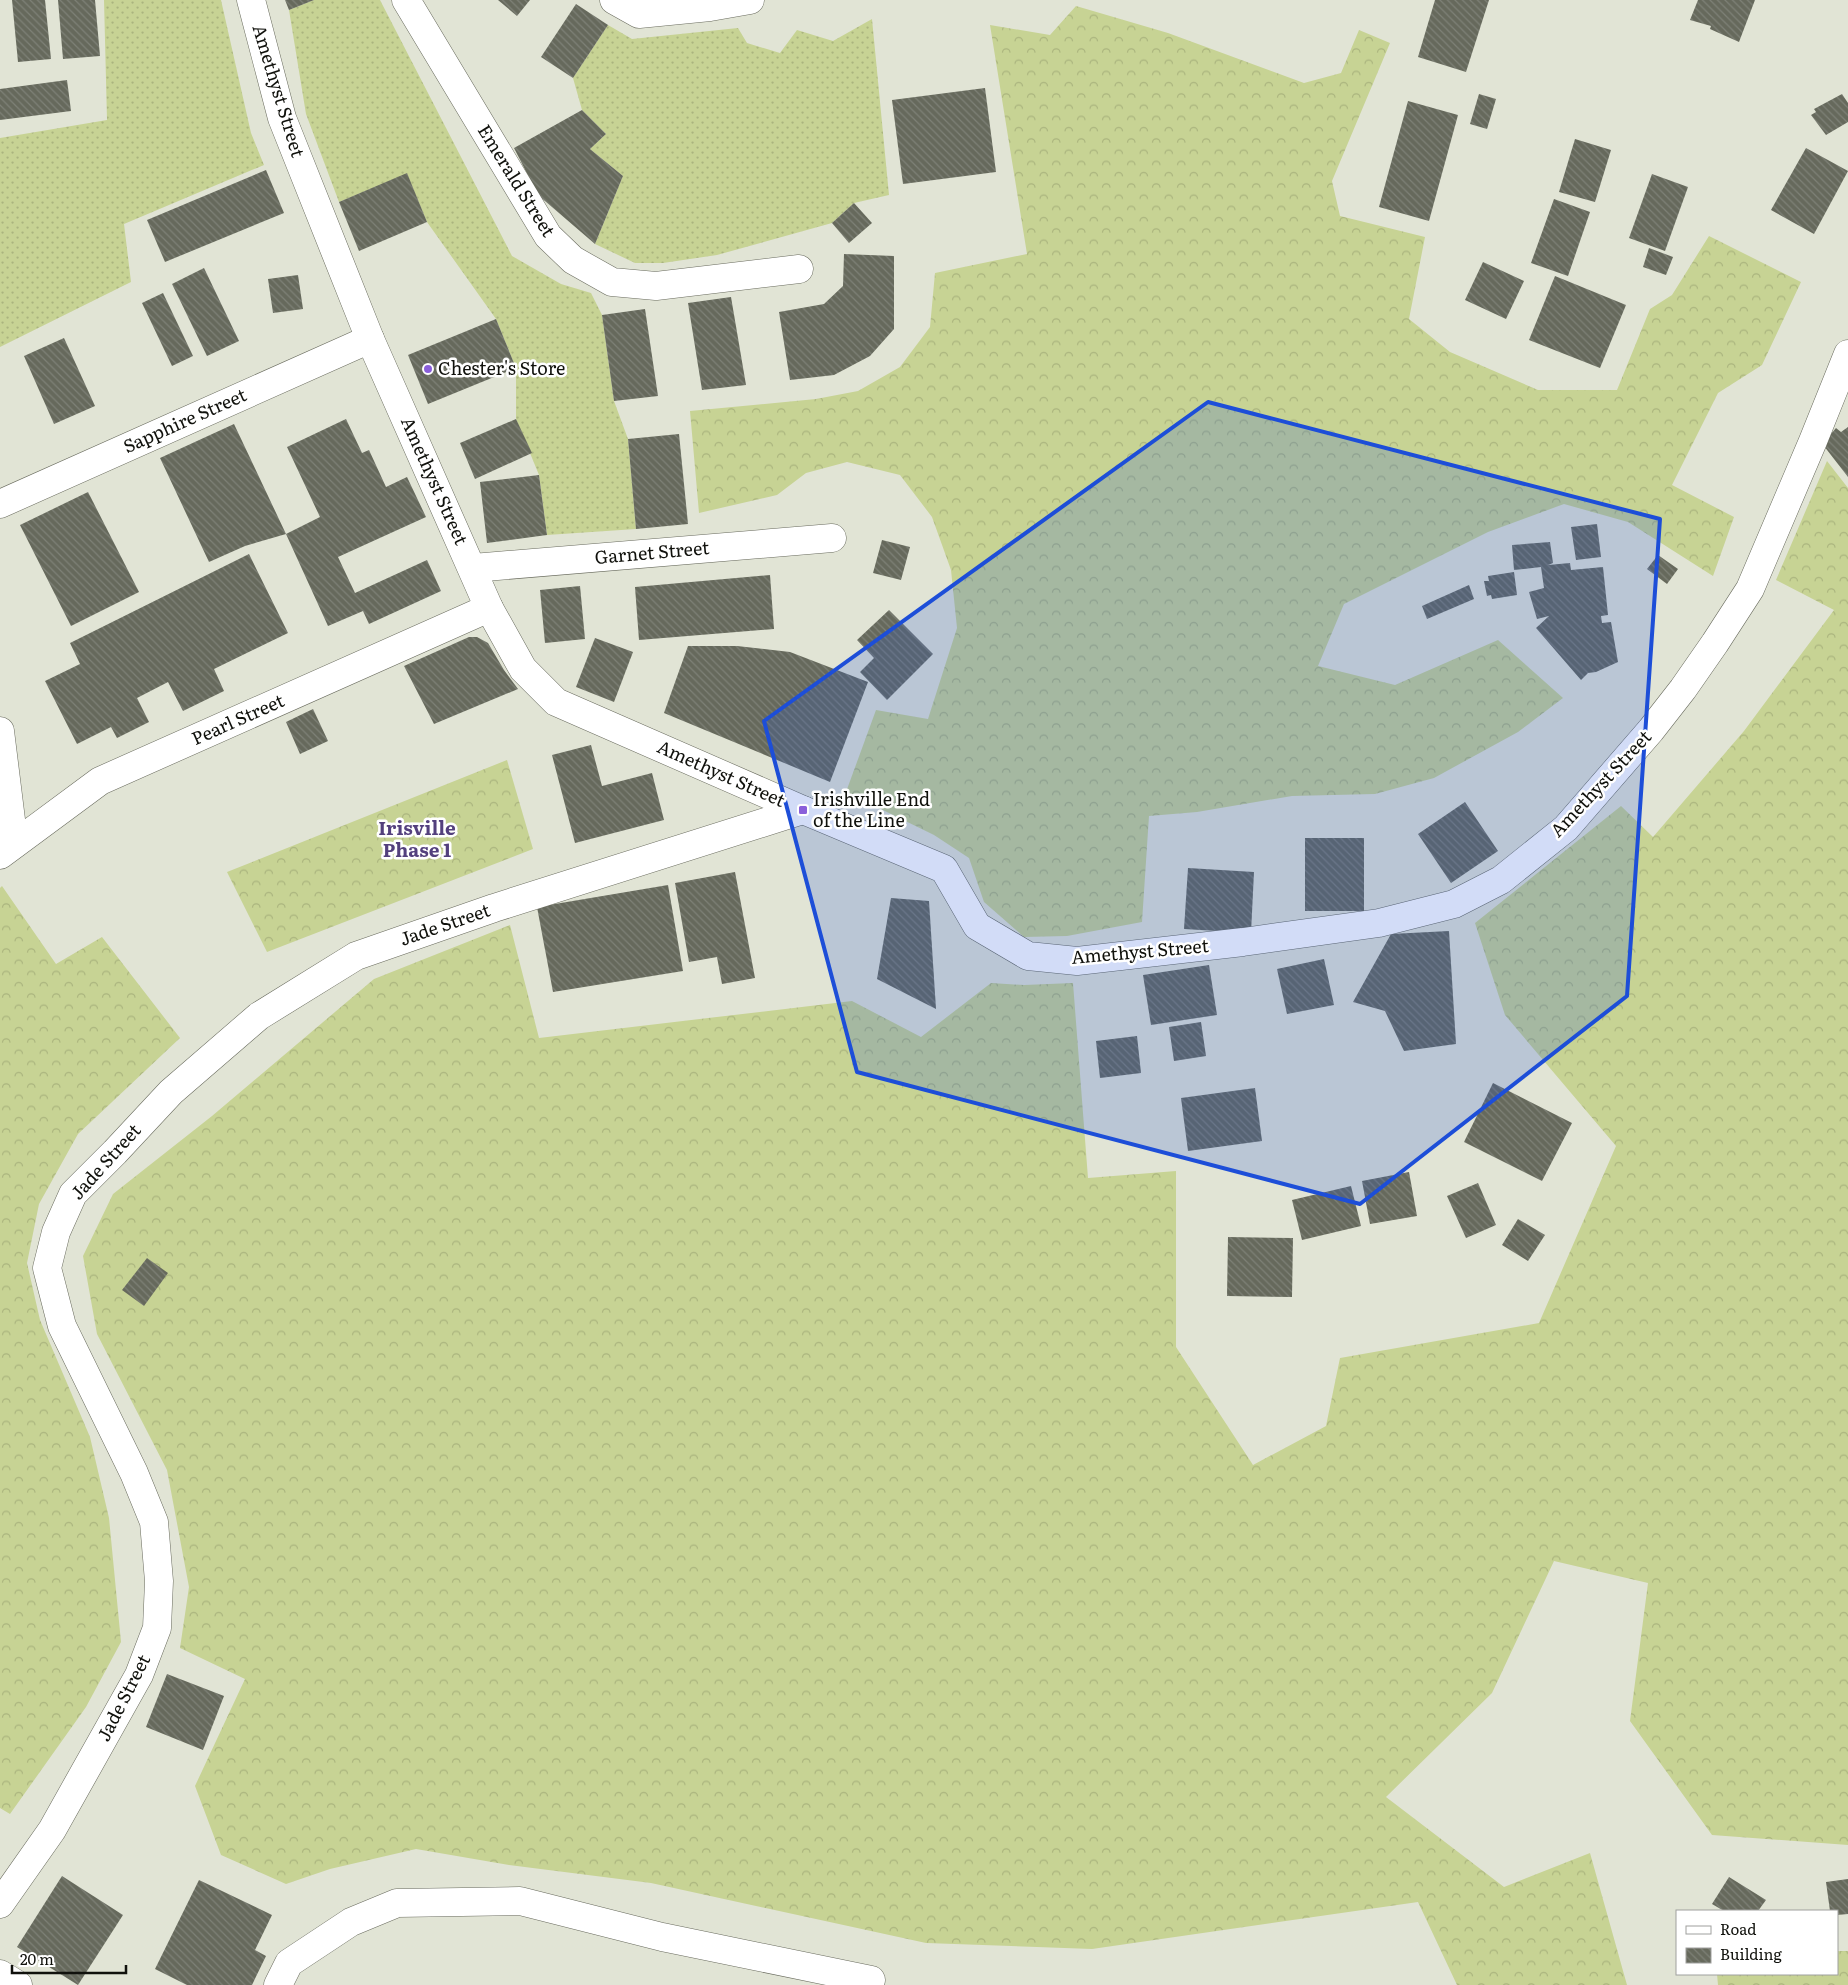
<svg xmlns="http://www.w3.org/2000/svg" width="1848" height="1985" viewBox="0 0 1848 1985" font-family="Literata,serif">
	<style>
		.grass { fill: url(#grass-dots) }
		.forest { fill: url(#forest-crowns) }
		.building { fill: url(#building-back-hatch) }
		.lines { fill: none; stroke-linecap: round; stroke-linejoin: round }
		.minor-casing { stroke: #696b5e; stroke-width: 29 }
		.minor { stroke: #fff; stroke-width: 28 }
		.marked { fill: #1d4ed8; fill-opacity: 0.2; stroke: #1d4ed8; stroke-width: 4; stroke-linejoin: round }
		.poi-dot { fill: #8a5fda; stroke: #fff; stroke-width: 2 }
		.labels { text-anchor: middle; stroke-width: 5; stroke-linejoin: round; paint-order: stroke }
		.street-label { font-size: 18px; fill: #10110c; stroke: #fff }
		.poi-label { font-size: 18px; fill: #10110c; stroke: #fff; text-anchor: start }
		.neighbourhood-label { font-size: 19px; font-weight: bold; fill: #53407d; stroke: #fff }
	</style>
	<defs>
		<pattern id="grass-dots" width="8" height="8" patternUnits="userSpaceOnUse" patternTransform="scale(1.25)"><rect width="8" height="8" fill="#c7d394"/><path d="M2 2h.1M6 6h.1" fill="none" stroke="#aab47e" stroke-width="1.8" stroke-linecap="round"/></pattern>
		<pattern id="forest-crowns" width="20" height="18" patternUnits="userSpaceOnUse" patternTransform="scale(1.25)"><rect width="20" height="18" fill="#c7d394"/><path d="M2 6a3 3 0 1 1 6 0M12 15a3 3 0 1 1 6 0" fill="none" stroke="#aab47e"/></pattern>
		<pattern id="building-back-hatch" width="6" height="6" patternUnits="userSpaceOnUse" patternTransform="scale(1.25)"><rect width="6" height="6" fill="#66695c"/><path d="M-1 5l2 2M0 0l6 6M5-1l2 2" fill="none" stroke="#7e8177"/></pattern>
	</defs>
	<rect width="100%" height="100%" fill="#e1e4d5"/>
	<!-- grass -->
	<g class="grass">
		<path d="M104,0h117l30,133 13,32 -140,59 7,58 -131,65v-209l107,-18z"/>
		<path d="M314,0h66l132,256 49,28 30,9 11,22 12,86 14,38 8,90 -89,6 -8,-60 -23,-56v-51l-20,-49 -69,-97 -20,-48 -68,28 -33,-88 -17,-104z"/>
		<path d="M872,19l17,176 -35,8 -22,20 -115,32 -54,8h-28l-40,-19 28,-68 -33,-27 16,-15 -24,-24 -9,-32 35,-53 24,14 106,-11 9,15 33,10 17,-23 36,11z"/>
	</g>
	<!-- forest -->
	<g class="forest">
		<path d="M1076,6l92,27 136,50 37,-10 18,-43 31,13 -58,138 8,35 85,21 -16,82 41,33 88,38h79l33,-81 22,-14 37,-59 92,46 -39,83 -44,28 -46,92 62,32 -21,59 -85,-54 -64,-18 -76,28 -144,72 -26,62 77,19 103,-45 65,58 -45,34 -84,46 -59,16 -83,2 -95,16 -48,4 -7,106 -75,14 -43,1 -40,-35 -15,-44 -35,-23 -88,-43 30,-82 52,9 29,-91 -6,-58 -19,-53 -32,-42 -53,-13 -41,11 -29,22 -78,18 -9,-102 126,-12 42,-8 42,-24 30,-40 5,-54 92,-19 -37,-229 60,10z"/>
		<path d="M1827,461l21,27v1357l-136,-10 -82,-114 18,-138 -94,-22 -62,132 -106,104 118,90 86,-34 37,132h-170l-39,-83 -326,47 -166,-6 -275,-60 -142,-18 -93,-16 -86,20 -44,15 -65,-29 -26,-69 50,-107 -65,-31 9,-61 -22,-117 -70,-136 -14,-78 30,-62 99,-78 162,-137 136,-54 29,113 313,-37 69,36 70,-54 33,2 49,-2 15,195 88,-7v176l77,118 73,-39 14,-68 199,-35 77,-177 -111,-131 -30,-92 146,-117 32,31 91,-106 90,-121 -58,-30z"/>
		<path d="M507,760l26,89 -266,103 -40,-80z"/>
		<path d="M2,886l54,78 46,-27 78,101 -102,96 -39,70 -12,59 13,57 50,117 19,81 12,124 -35,65 -76,107 -10,-6v-920z"/>
		<path d="M1837,1951h11v34h-130l-1,-11h120z"/>
	</g>
	<!-- building -->
	<g class="building">
		<path d="M12,0h33l6,59 -33,3z"/>
		<path d="M58,0h37l5,56 -37,3z"/>
		<path d="M285,0h29l-25,10z"/>
		<path d="M498,0h32l-13,16z"/>
		<path d="M1435,0h54l-23,72 -48,-15z"/>
		<path d="M1698,0h57l-16,42 -29,-13 1,-3 -21,-6z"/>
		<path d="M576,4l32,21 -35,53 -32,-21z"/>
		<path d="M67,80l4,31 -71,9v-31z"/>
		<path d="M985,88l11,84 -93,12 -11,-84z"/>
		<path d="M1479,94l17,5 -9,30 -17,-5z"/>
		<path d="M1842,94l6,9v19l-22,13 -15,-20 5,-3 -2,-3z"/>
		<path d="M1408,101l50,14 -29,106 -50,-14z"/>
		<path d="M582,110l24,24 -16,15 33,27 -28,68 -57,-49 -24,-47z"/>
		<path d="M1575,139l36,11 -16,52 -36,-10z"/>
		<path d="M1806,148l42,23 -34,63 -43,-24z"/>
		<path d="M266,170l18,43 -119,49 -18,-42z"/>
		<path d="M407,173l20,49 -68,29 -20,-49z"/>
		<path d="M1652,174l36,13 -23,64 -36,-13z"/>
		<path d="M1554,199l36,13 -22,64 -37,-13z"/>
		<path d="M854,203l18,20 -23,20 -17,-20z"/>
		<path d="M1649,248l24,9 -7,18 -23,-8z"/>
		<path d="M844,254l50,2v73l-24,27 -36,19 -44,5 -11,-68 45,-8 19,-18z"/>
		<path d="M1483,262l41,19 -18,38 -41,-19z"/>
		<path d="M204,268l35,73 -32,15 -35,-72z"/>
		<path d="M298,275l5,34 -30,4 -5,-34z"/>
		<path d="M1555,276l71,29 -26,63 -71,-28z"/>
		<path d="M163,293l30,63 -21,10 -30,-63z"/>
		<path d="M731,297l15,88 -44,5 -14,-87z"/>
		<path d="M645,309l13,87 -44,5 -12,-86z"/>
		<path d="M496,319l20,49 -88,36 -20,-49z"/>
		<path d="M64,338l31,68 -41,18 -30,-68z"/>
		<path d="M346,419l16,34 7,-3 17,37 21,-10 19,40 -88,40 17,36 72,-33 14,31 -72,33 -6,-13 -35,15 -42,-92 34,-17 -33,-70z"/>
		<path d="M516,419l16,34 -57,26 -15,-36z"/>
		<path d="M234,424l52,110 -41,12 -36,16 -49,-104z"/>
		<path d="M1848,427v50l-31,-40 7,5 12,-14 5,4z"/>
		<path d="M679,434l9,90 -52,5 -8,-90z"/>
		<path d="M539,475l8,60 -60,8 -7,-61z"/>
		<path d="M88,492l51,100 -68,34 -51,-101z"/>
		<path d="M1597,524l4,33 -25,3 -5,-33z"/>
		<path d="M882,540l28,7 -9,33 -28,-7z"/>
		<path d="M1550,542l3,21 -5,2 22,-2 1,7 32,-3 5,48 -7,1 1,7 9,-1 7,40 -22,10 -8,1 -7,7 -45,-52 13,-12 -12,3 -8,-27 15,-4 -3,-21 -27,3 -2,-25z"/>
		<path d="M249,554l39,79 -74,36 10,22 -41,20 -15,-29 -31,16 12,24 -32,16 -6,-11 -34,17 -32,-63 35,-17 -10,-21z"/>
		<path d="M1658,555l20,14 -11,15 -20,-15z"/>
		<path d="M1514,572l3,23 -25,4 -1,-4 -4,1 -3,-15h5l-1,-5z"/>
		<path d="M770,575l4,54 -135,11 -4,-53z"/>
		<path d="M1469,585l5,14 -47,20 -5,-13z"/>
		<path d="M580,586l5,53 -40,4 -5,-53z"/>
		<path d="M889,610l44,44 -46,46 -27,-28 14,-14 -17,-18z"/>
		<path d="M469,637h8l11,6 16,27 14,19 -84,35 -30,-58z"/>
		<path d="M595,638l38,14 -19,50 -38,-15z"/>
		<path d="M688,646h49l53,6 78,30 -38,100 -166,-69z"/>
		<path d="M313,709l15,32 -28,13 -14,-32z"/>
		<path d="M591,745l11,41 50,-13 12,47 -89,23 -23,-88z"/>
		<path d="M1465,802l33,49 -47,32 -33,-49z"/>
		<rect x="1305" y="838" width="59" height="73"/>
		<path d="M1188,868l66,4 -3,61 -67,-4z"/>
		<path d="M735,872l20,106 -33,6 -5,-27 -28,5 -14,-79z"/>
		<path d="M668,885l15,86 -130,21 -16,-85z"/>
		<path d="M891,898l38,3 7,108 -59,-30z"/>
		<path d="M1449,931l7,113 -52,7 -19,-40 -32,-9 38,-68z"/>
		<path d="M1324,959l10,46 -47,9 -10,-45z"/>
		<path d="M1209,965l8,50 -66,10 -8,-50z"/>
		<path d="M1201,1022l5,34 -32,5 -5,-34z"/>
		<path d="M1137,1036l4,37 -41,5 -4,-37z"/>
		<path d="M1493,1083l79,40 -30,58 -78,-39z"/>
		<path d="M1255,1088l7,53 -74,10 -7,-53z"/>
		<path d="M1409,1172l8,44 -47,8 -8,-43z"/>
		<path d="M1478,1183l18,42 -30,13 -19,-42z"/>
		<path d="M1351,1186l10,40 -59,14 -10,-40z"/>
		<path d="M1518,1219l27,16 -17,26 -26,-16z"/>
		<path d="M1228,1237l65,1 -1,59 -65,-1z"/>
		<path d="M147,1258l21,15 -24,33 -22,-16z"/>
		<path d="M167,1674l57,22 -21,54 -57,-23z"/>
		<path d="M62,1876l61,39 -45,70 -61,-38z"/>
		<path d="M1729,1877l37,23 -8,11h-34l-12,-7z"/>
		<path d="M1848,1879v35l-11,1v-4h-7l-4,-29z"/>
		<path d="M199,1880l73,35 -17,35 11,6 -14,29h-65l-32,-16z"/>
	</g>
	<g class="lines">
		<!-- minor casing -->
		<g class="minor-casing">
			<g id="minor">
				<path d="M251,0l31,118 88,221 119,269 34,61 33,33 247,108 141,59 33,57 51,30 49,5 166,-19 136,-19 75,-19 47,-24 65,-52 85,-98 32,-41 32,-46 35,-54 63,-148 35,-87"/>
				<path d="M406,0l142,236 25,24 39,22 44,4 143,-17"/>
				<path d="M614,0l25,14 71,-7 40,-7"/>
				<path d="M0,504l370,-165"/>
				<path d="M473,568l359,-30"/>
				<path d="M0,731l14,113"/>
				<path d="M0,855l100,-74 389,-173"/>
				<path d="M0,1904l52,-74 87,-155 18,-47 2,-47 -5,-59 -20,-49 -72,-147 -15,-58 9,-36 17,-38 42,-42 56,-60 88,-76 97,-60 138,-48 309,-98"/>
				<path d="M0,1974l18,11"/>
				<path d="M278,1985l11,-22 62,-41 46,-19 123,-2 142,36 209,43"/>
			</g>
		</g>
		<!-- minor -->
		<use href="#minor" class="minor"/>
	</g>
	<!-- marked area -->
	<path class="marked" d="M1208,402l452,117 -33,477 -267,208 -503,-132 -93,-351z"/>
	<!-- markers -->
	<g class="poi-dot">
		<circle cx="428" cy="369" r="5"/>
		<rect x="798" y="805" width="10" height="10" rx="2.5"/>
	</g>
	<g class="labels">
		<!-- street labels -->
		<g class="street-label">
			<text transform="translate(278 91) rotate(73)" y="6">Amethyst Street</text>
			<text transform="translate(516 181) rotate(58)" y="6">Emerald Street</text>
			<text transform="translate(185 421) rotate(-24)" y="6">Sapphire Street</text>
			<text transform="translate(434 481) rotate(66)" y="6">Amethyst Street</text>
			<text transform="translate(652 553) rotate(-5)" y="6">Garnet Street</text>
			<text transform="translate(238 720) rotate(-24)" y="6">Pearl Street</text>
			<text transform="translate(721 774) rotate(24)" y="6">Amethyst Street</text>
			<text transform="translate(1601 784) rotate(-47)" y="6">Amethyst Street</text>
			<text transform="translate(445 925) rotate(-19)" y="6">Jade Street</text>
			<text transform="translate(1140 952) rotate(-5)" y="6">Amethyst Street</text>
			<text transform="translate(106 1162) rotate(-48)" y="6">Jade Street</text>
			<text transform="translate(124 1698) rotate(-63)" y="6">Jade Street</text>
		</g>
		<!-- poi labels -->
		<g class="poi-label">
			<text x="438" y="375">Chester's Store</text>
			<text x="813" y="806">Irishville End<tspan x="813" dy="21">of the Line</tspan></text>
		</g>
		<!-- neighbourhood labels -->
		<g class="neighbourhood-label">
			<text x="417" y="835">Irisville<tspan x="417" dy="22">Phase 1</tspan></text>
		</g>
	</g>
	<!-- legend -->
	<rect x="1676" y="1910" width="162" height="65" fill="#ffffff" stroke="#9fa09e"/>
	<rect x="1686" y="1926" width="25" height="8" fill="#ffffff" stroke="#9fa09e"/>
	<text x="1720" y="1935" font-size="15" fill="#10110c">Road</text>
	<rect x="1686" y="1948" width="25" height="15" fill="url(#building-back-hatch)" stroke="#9fa09e"/>
	<text x="1720" y="1960" font-size="15" fill="#10110c">Building</text>
	<!-- scale -->
	<path d="M12 1965v8h114v-8" fill="none" stroke="#10110c" stroke-width="2.5"/>
	<text x="20" y="1965" font-size="15" fill="#10110c" stroke="#ffffff" stroke-width="4" paint-order="stroke">20 m</text>
</svg>
